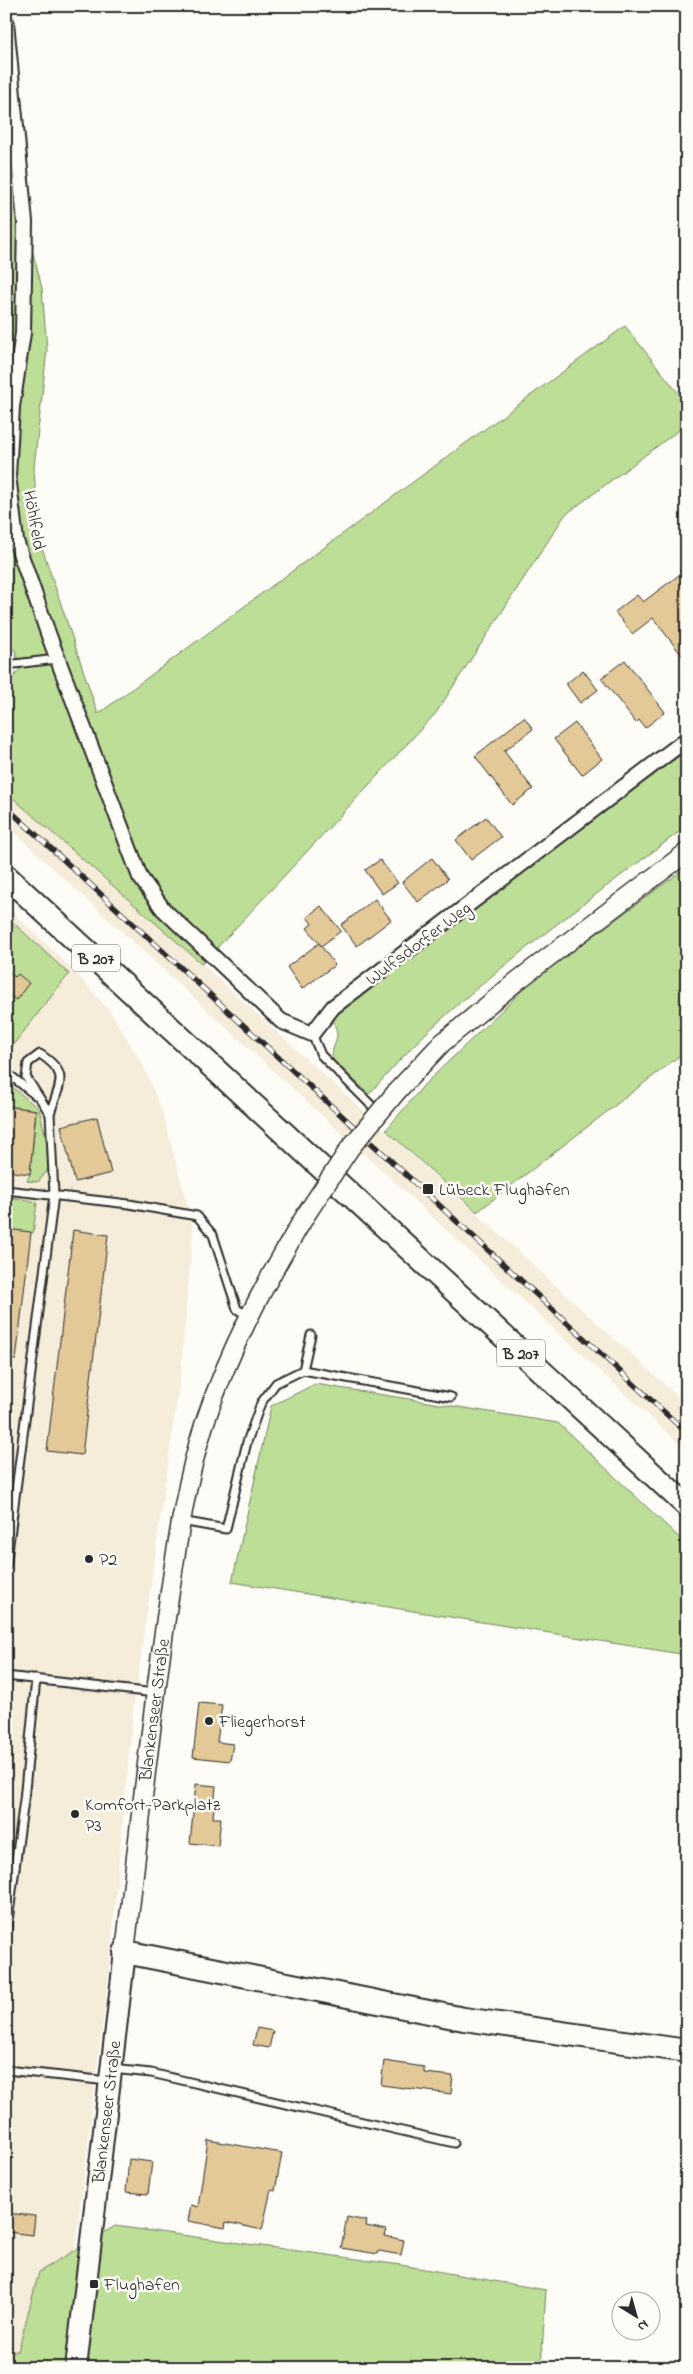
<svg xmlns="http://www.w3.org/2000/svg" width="693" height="2374" viewBox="0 0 693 2374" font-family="'Indie Flower',sans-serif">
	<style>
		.built { fill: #f5ecda }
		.green { fill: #bdde97; stroke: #748461 }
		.building { fill: #e3c898; stroke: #2b2b2b }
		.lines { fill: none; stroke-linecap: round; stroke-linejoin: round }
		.service-casing { stroke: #2b2b2b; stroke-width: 11 }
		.minor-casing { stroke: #2b2b2b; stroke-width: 18 }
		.tertiary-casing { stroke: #2b2b2b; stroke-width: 21 }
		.secondary-casing { stroke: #2b2b2b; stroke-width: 24 }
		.primary-casing { stroke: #2b2b2b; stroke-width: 26 }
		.service { stroke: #fdfcf7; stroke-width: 7 }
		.minor { stroke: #fdfcf7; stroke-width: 14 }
		.tertiary { stroke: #fdfcf7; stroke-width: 18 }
		.secondary { stroke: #fdfcf7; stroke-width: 20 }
		.primary { stroke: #fdfcf7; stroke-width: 22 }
		.rail-casing { stroke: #2b2b2b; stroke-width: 5.5 }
		.rail { stroke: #fdfcf7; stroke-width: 4; stroke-dasharray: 11; stroke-linecap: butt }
		.tertiary-bridge-casing { stroke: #2b2b2b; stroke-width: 21; stroke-linecap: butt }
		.tertiary-bridge { stroke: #fdfcf7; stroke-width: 18 }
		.poi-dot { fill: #2b2b2b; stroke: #fdfcf7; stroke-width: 2 }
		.labels { text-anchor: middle; stroke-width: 5; stroke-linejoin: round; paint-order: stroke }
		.shield { fill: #fdfcf7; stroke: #6a6a68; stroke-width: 1 }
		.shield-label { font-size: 16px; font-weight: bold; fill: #2b2b2b }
		.street-label { font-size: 18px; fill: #2b2b2b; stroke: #fdfcf7 }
		.poi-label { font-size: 18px; fill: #2b2b2b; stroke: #fdfcf7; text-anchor: start }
	</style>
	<rect width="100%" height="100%" fill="#fdfcf7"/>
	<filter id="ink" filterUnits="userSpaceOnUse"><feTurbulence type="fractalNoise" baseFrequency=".02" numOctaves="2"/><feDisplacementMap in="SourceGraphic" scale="10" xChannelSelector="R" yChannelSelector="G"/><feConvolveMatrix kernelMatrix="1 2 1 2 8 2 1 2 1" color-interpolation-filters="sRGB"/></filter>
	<g filter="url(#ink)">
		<!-- built -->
		<g class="built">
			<path d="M6,792l196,172 485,441v46l-681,-626z"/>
			<path d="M6,906l67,64 36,40 35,57 19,47 30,112 -12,145 -48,340 -25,269 -48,388h-54z"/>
		</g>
		<!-- green -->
		<g class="green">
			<path d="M6,22l19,200 17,66 5,62 -13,117 4,69 60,178 527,-388 62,78v20l-122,91 -129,198 -234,251 -196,-172v-106l14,-17 -5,-19 -9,-4v-462l4,-46 -4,-8z"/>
			<path d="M687,750v76c-89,67 -179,132 -261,207 -20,19 -38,41 -57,61l-36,-34c-3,-10 3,-15 4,-25 0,-8 -6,-12 -2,-20z"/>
			<path d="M687,867v183l-210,162 -91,-82 38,-45 107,-103z"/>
			<path d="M6,916l63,58 -63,80z"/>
			<path d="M6,1082l33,27 9,37v24l-10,12 -11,-1 3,-7 6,-64 -30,-4z"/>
			<path d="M6,1196l31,6 -4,31 -27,-4z"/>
			<path d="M315,1384l243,39 129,122v110l-455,-73 39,-176z"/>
			<path d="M115,2226l286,39 145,25 -5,78h-535v-17h12l21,-79z"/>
		</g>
		<!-- building -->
		<g class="building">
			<path d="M687,569v93l-34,-44 -21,16 -17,-22 22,-17 6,7z"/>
			<path d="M625,660l40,52 -20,16 -6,-8 -3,3 -35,-45z"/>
			<path d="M583,670l15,20 -18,13 -14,-19z"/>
			<path d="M524,717l9,12 -29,22 29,38 -21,16 -37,-49z"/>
			<path d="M575,723l27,36 -20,16 -28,-36z"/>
			<path d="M486,817l15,20 -30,23 -15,-20z"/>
			<path d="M432,858l16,21 -30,23 -16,-20z"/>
			<path d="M380,860l18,23 -16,11 -17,-24z"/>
			<path d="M375,899l16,21 -34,26 -16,-21z"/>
			<path d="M321,906l20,25 -20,15 -14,-18 5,-4 -5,-7z"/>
			<path d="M319,943l16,22 -33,24 -15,-22z"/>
			<path d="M6,970l9,7 3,-3 11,9 -13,17 -10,-8z"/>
			<path d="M6,1106l30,4 -6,64 -24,-3z"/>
			<path d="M97,1117l14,56 -36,9 -14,-56z"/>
			<path d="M6,1229l25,3 -15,128 -10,-1z"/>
			<path d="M73,1230l35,5 -26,220 -35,-4z"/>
			<path d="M199,1703l23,2 -5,37 16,2 -3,17 -37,-4z"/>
			<path d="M196,1784l20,2 -3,32h8l-3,28 -28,-3z"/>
			<path d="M257,2028l16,3 -4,17 -16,-3z"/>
			<path d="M384,2061l40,6v6l29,3 -2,18 -70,-9z"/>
			<path d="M208,2140l74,13 -7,38 -4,-1 -9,40 -36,-8 -1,6 -37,-7 3,-16 7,2z"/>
			<path d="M129,2159l23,3 -4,32 -22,-2z"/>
			<path d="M6,2213l29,3 -2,19 -27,-3z"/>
			<path d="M347,2217l20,4 -1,5 21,4 -2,6 19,4 -3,15 -22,-4 -1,3 -37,-6z"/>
		</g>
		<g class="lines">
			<!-- service casing -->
			<g class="service-casing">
				<g id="service">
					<path d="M6,665l51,-6"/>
					<path d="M312,1034l9,21 58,58"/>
					<path d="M6,1072l29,23"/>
					<path d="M6,1190l123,14 68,12 16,19 24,74 11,7"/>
					<path d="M303,1370l8,-35"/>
					<path d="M181,1521l45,8 21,-87 14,-39 15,-20 27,-13 148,27"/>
					<path d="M6,1567l48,-372 -4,-81 -24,-37 2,-14 12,-9c31,20 19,30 10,60"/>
					<path d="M6,1676l149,17"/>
					<path d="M6,1936l18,-136 12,-121"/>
					<path d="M112,2069l39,4 303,70"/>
					<path d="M6,2070l102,11"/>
				</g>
			</g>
			<!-- minor casing -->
			<g class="minor-casing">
				<path id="minor" d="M6,22l19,200 -2,111 -11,74 -4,68 8,66 33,95 91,241 23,32 118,112 31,13 21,-27 354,-268"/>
			</g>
			<!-- tertiary casing -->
			<g class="tertiary-casing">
				<g id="tertiary">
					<path d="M398,1090l44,-47 75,-62 170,-129"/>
					<path id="s1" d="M125,1952c13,-112 25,-223 41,-334 10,-65 18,-131 38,-193 25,-76 62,-144 103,-212"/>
				</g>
			</g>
			<!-- secondary casing -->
			<g class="secondary-casing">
				<g id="secondary">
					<path id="s2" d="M76,2368l49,-416"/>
				</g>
			</g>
			<!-- primary casing -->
			<g class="primary-casing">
				<g id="primary">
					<path d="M6,876l681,630"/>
					<path d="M125,1952l339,67 223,32"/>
				</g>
			</g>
			<!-- service -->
			<use href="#service" class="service"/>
			<!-- minor -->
			<use href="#minor" class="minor"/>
			<!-- tertiary -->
			<use href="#tertiary" class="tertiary"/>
			<!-- secondary -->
			<use href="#secondary" class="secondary"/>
			<!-- primary -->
			<use href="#primary" class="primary"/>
			<!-- rail casing -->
			<g class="rail-casing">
				<path id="rail" d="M6,807l681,626"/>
			</g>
			<!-- rail -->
			<use href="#rail" class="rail"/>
			<!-- tertiary-bridge casing -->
			<g class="tertiary-bridge-casing">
				<path id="tertiary-bridge" d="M307,1213l43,-65 48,-58"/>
			</g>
			<!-- tertiary-bridge -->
			<use href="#tertiary-bridge" class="tertiary-bridge"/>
		</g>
	</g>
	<!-- markers -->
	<g class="poi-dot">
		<rect x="422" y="1183" width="12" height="12" rx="2.5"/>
		<circle cx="89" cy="1559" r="5"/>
		<circle cx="209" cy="1721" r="5"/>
		<circle cx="75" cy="1814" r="5"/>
		<rect x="89" y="2279" width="10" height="10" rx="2.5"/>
	</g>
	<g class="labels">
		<!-- shield labels -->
		<g class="shield">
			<rect x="72" y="944.5" width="48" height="27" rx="4"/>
			<rect x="497" y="1339.5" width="48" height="27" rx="4"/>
		</g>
		<g class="shield-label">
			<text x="96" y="964">B 207</text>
			<text x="521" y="1359">B 207</text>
		</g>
		<!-- street labels -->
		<g class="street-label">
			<text transform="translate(35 520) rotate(80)" y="6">Höhlfeld</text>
			<text transform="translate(418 943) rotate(-37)" y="6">Wulfsdorfer Weg</text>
			<text dy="6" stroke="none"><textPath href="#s1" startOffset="244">Blankenseer Straße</textPath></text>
			<text dy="6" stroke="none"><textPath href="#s2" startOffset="258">Blankenseer Straße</textPath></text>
		</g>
		<!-- poi labels -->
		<g class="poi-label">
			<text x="439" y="1195">Lübeck Flughafen</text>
			<text x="99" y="1565">P2</text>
			<text x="219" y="1727">Fliegerhorst</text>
			<text x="85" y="1810">Komfort-Parkplatz<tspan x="85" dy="21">P3</tspan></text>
			<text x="104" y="2290">Flughafen</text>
		</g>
	</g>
	<!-- margin -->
	<rect width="693" height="2374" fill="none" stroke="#fdfcf7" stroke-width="25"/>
	<rect x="12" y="12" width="668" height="2349" fill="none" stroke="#2b2b2b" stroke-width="2" filter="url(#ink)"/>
	<!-- north arrow -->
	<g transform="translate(636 2316) rotate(143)"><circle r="24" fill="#fdfcf7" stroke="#a9a8a5"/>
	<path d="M0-4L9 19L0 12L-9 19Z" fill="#2b2b2b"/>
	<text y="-8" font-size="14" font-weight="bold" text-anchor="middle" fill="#2b2b2b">N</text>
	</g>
</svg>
